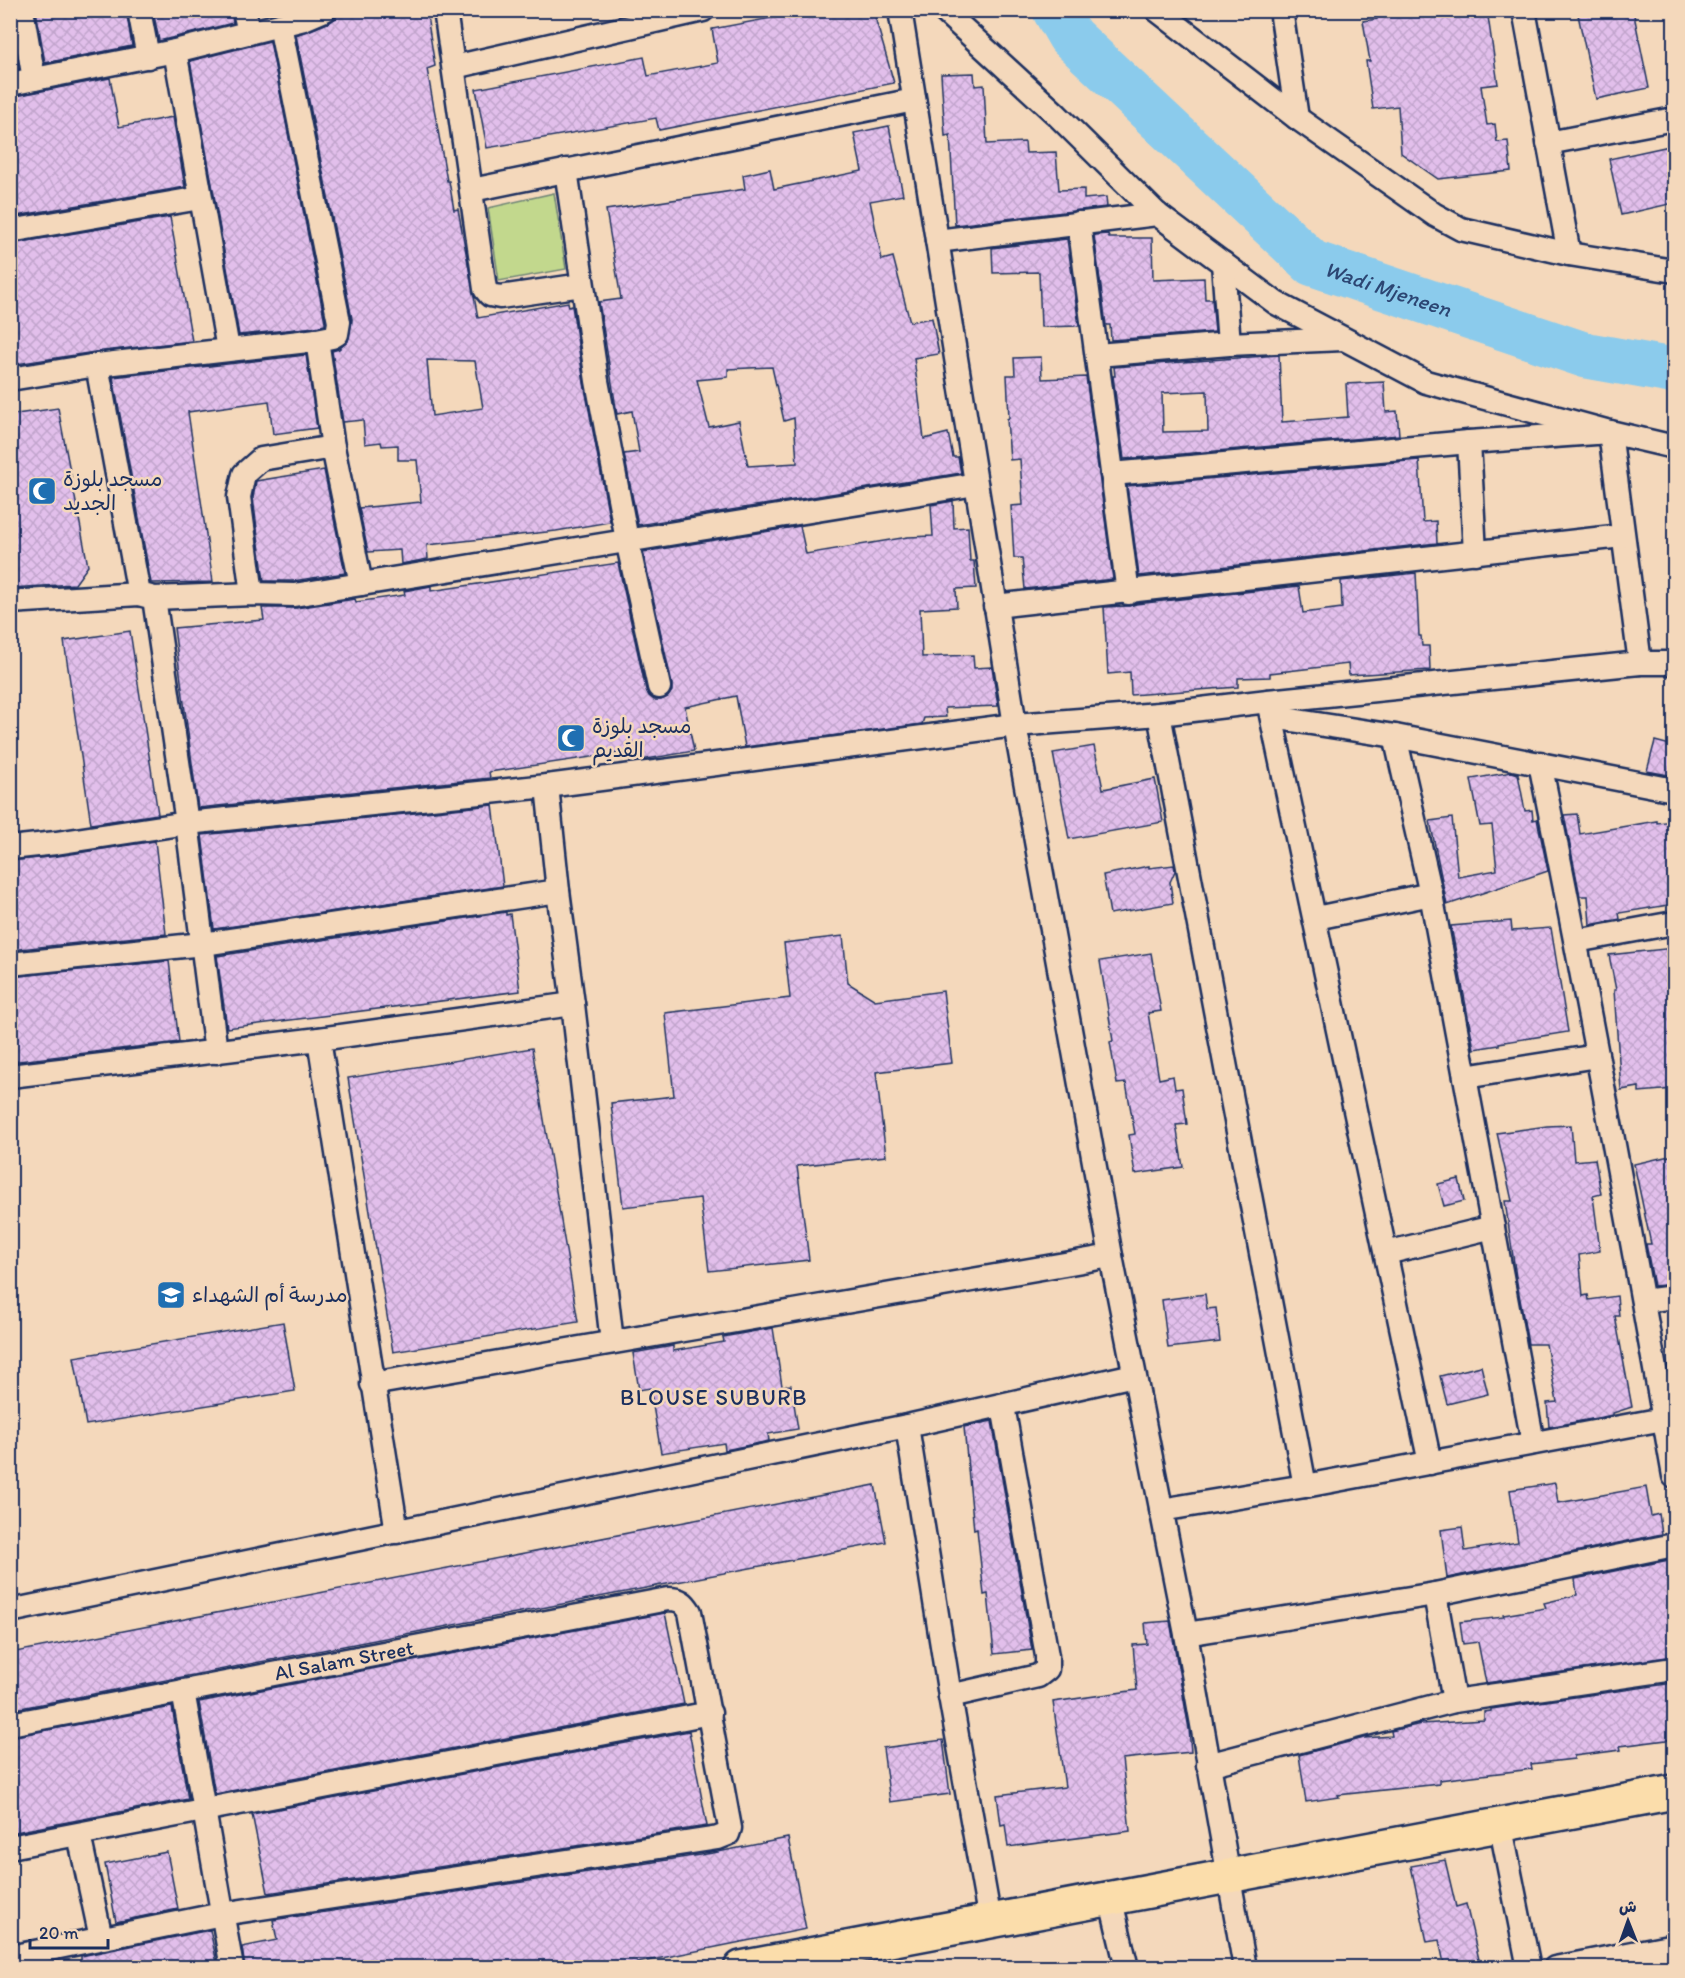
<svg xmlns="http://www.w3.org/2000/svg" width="1685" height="1978" viewBox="0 0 1685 1978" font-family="Itim,'Playpen Sans Arabic',sans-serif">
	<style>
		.grass { fill: #c2d88d; stroke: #6e8476; stroke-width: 1.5 }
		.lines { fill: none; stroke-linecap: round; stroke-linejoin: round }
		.river { stroke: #8bcbec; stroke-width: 46 }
		.building { fill: url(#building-cross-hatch); stroke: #1b2f5e; stroke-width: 1.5; fill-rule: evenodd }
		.minor-casing { stroke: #1b2f5e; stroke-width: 27 }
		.primary-casing { stroke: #1b2f5e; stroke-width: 38 }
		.minor { stroke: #f4d8bb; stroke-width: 22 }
		.primary { stroke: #fbddab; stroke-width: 33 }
		.labels { text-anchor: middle; stroke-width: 5; stroke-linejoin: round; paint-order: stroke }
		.poi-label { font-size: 21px; fill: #1b2f5e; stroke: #f4d8bb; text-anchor: start }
		.street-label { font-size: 21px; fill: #1b2f5e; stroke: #f4d8bb }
		.water-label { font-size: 22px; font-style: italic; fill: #2c4673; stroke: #f4d8bb }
		.neighbourhood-label { font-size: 22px; letter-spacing: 1.5px; fill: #1b2f5e; stroke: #f4d8bb }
	</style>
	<defs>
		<pattern id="building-cross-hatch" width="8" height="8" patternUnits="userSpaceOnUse" patternTransform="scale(1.5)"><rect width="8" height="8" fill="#e2bfeb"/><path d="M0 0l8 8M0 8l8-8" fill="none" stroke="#c1a4cc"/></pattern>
	</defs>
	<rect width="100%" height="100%" fill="#f4d8bb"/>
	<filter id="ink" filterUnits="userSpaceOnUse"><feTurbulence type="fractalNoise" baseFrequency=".0167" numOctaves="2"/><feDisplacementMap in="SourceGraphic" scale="12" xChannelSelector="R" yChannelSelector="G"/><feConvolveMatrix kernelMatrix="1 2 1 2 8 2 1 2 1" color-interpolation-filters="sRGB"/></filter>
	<g filter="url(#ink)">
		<!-- grass -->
		<path class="grass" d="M554,193l12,76 -67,12 -11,-73z"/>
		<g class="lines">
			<!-- river -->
			<path class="river" id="s1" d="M1055,10l15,26 242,227 273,92 89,16"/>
		</g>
		<!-- building -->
		<g class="building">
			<path d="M36,10h90l6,36 -87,17z"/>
			<path d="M153,10h78l2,13 -74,18z"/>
			<path d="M338,10h88l9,56 -8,3 20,112h2l5,29 4,-1 20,109 90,-16 1,5 3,-1 12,77 26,139 -54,9 -129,14 1,14 -27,5 -1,-14 -32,2 -9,-44 62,-6 -4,-42h-19v-15l-16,1 -1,-4 -16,2 -2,-24 -20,2 -11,-71 7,-2 9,-8 4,-22 -56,-284 34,-13 6,-4zM427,360l48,1 8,47 -51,8z"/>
			<path d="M813,10h60l21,73 -235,47 -3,-12 -169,30 -11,-59 168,-32 4,19 70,-13 -6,-34z"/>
			<path d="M1375,10h112l11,74 -17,2 6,39 8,-1 2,18 11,-1 3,30 -73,8 -37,-26 -3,-47 -25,3 -7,-48h4l-7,-40 14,-2z"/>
			<path d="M1577,10h56l16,78 -53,11z"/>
			<path d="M10,23l8,46 -8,1z"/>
			<path d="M270,41l55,281v3l-10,2 -76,8 -49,-274z"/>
			<path d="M974,73l1,13 9,-1 3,59 38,-2 1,11 30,-1 3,38 25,-1v10l22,-2 1,10 -152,18 -5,-90 -5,1 -4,-62z"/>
			<path d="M110,78l9,49 54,-10 12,70 -175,30v-120z"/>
			<path d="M889,126l14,69 -33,6 12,59 11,-3 17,65 22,-4 7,36 -25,4 10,81 24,-6 5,24h5l3,16 -323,52 -14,-71 15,-2 -7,-41 -15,3 -18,-112 22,-3 -15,-89 139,-21 -2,-14 27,-6 4,20 88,-18 -8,-38zM772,367l12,54 10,-3 3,45 -49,3 -9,-45 -30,6 -12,-47 31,-3v-8z"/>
			<path d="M1674,145v58l-53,12 -12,-56z"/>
			<path d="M170,217l22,124 -97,11 -85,13v-121z"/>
			<path d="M1108,234l1,4h43l1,42 51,-2 1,21h7l3,33 -104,8 -1,-15h-4l-12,-90z"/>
			<path d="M1067,239l12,87 -38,1 -2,-55 -46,1 -1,-25z"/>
			<path d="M306,355l11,73 -44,6 -4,-33 -81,11 25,170 -62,1 -38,-206z"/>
			<path d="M1279,355l3,67 66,-5 -2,-33 38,-2 2,30 11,-1 2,24 -275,24 -11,-83h2l-1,-9zM1207,391l1,40 -45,1 -1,-39z"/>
			<path d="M1041,357l1,22 44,-2 27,202 -88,10 -3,-31h-8l-3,-52 12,-1 -3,-46 -10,1 -3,-41 2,-1 -2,-43h8l-1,-17z"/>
			<path d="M58,408l30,158 -13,18 -65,4v-173z"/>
			<path d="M1419,460l4,62 13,-1 1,22 -298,33 -12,-90z"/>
			<path d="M324,470l21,103 -52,8h-29l-11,-83 3,-17z"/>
			<path d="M953,501l1,27 14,-1 2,34h4l2,27 -20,1 1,18 -37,2 2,48 51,-2 1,13 18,-1 6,39 -53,2 1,9 -22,1 -2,6 -177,23 -9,-51 -51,11 9,44 -53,9 -2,-10 -150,22 1,6 -292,30 -24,-180 90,-8 -2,-12h34l59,-9 1,3 49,-7 -1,-4 27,-5v5l187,-28 28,127 3,6 5,4h7l7,-3 4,-6v-7l-29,-132 157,-26 6,28 102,-17 25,-1 -2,-31z"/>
			<path d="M1416,573l3,63h2l1,10h7l1,24 -81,5 -1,-11 -78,9v4l-32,1v9l-107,8 -1,-23 -22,2 -4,-67 25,-1 7,-2 163,-18 4,27 39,-5 -1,-27z"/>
			<path d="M130,631l28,183 -67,10 -27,-183z"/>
			<path d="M1655,741l19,5v30l-27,-5z"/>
			<path d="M1094,746l9,43 52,-10 8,43 -94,17 -16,-86z"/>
			<path d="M1512,772l6,2 7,37 7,-1 1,10 4,-1 11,52 -101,34 -17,-84 22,-3 6,59 39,-7 -5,-45 -12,1 -9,-47z"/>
			<path d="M493,805l10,81 -289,43 -12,-94z"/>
			<path d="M1577,814l3,20 77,-13v2l17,-2v83l-55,9 1,6 -30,6 -2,-29h-8l-16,-81z"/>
			<path d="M155,841l11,93 -156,16v-89l48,-5z"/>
			<path d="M1174,865l1,6 -5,11 3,21 -63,11 -7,-39 46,-9v2z"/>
			<path d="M506,912v3l4,-1 10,77 -293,37 -10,-72z"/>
			<path d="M1511,921l1,10 39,-3 17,104 -69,11v2l-25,4 -23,-123z"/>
			<path d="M843,936l5,47 27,17 68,-9 9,72 -76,9 10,84 -89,10 12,94 -100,11 -9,-73 -77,9 -12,-104 63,-7 -9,-83 125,-15 -6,-55z"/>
			<path d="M1674,948v141l-35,3v-5l-18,3 -7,-100h2l-7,-35z"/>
			<path d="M1151,953l10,58 -13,2 11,66 14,-3 2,13 7,-1 5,36 -11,1 7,42 -48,7 -6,-39 6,-1 -9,-51 -9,1 -7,-42 3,-1 -13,-80z"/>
			<path d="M169,961l10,81 -169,20v-85z"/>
			<path d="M532,1048l46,274 -185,30 -45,-274z"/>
			<path d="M1571,1125l3,36 21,-2 6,35 -8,2 7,55 -21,4 4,41 5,-1 1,5 28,-4 2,20h-4l17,91 -19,6v2l-64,12 -2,-24 10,-1 -11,-58h-18l-12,-67 -11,-76h7l-15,-68 50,-7z"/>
			<path d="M1674,1155v129l-20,2 -8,-42h5l-17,-80z"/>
			<path d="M1459,1179l5,22 -20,5 -6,-22z"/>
			<path d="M1205,1294l2,15 9,-1 4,34 -52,6 -6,-48z"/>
			<path d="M283,1322l12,69 -209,34 -12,-68z"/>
			<path d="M773,1328l9,58 9,-1 7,44 -30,5 1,7 -44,9 -1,-7 -63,10 -11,-65 -11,2 -6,-37 40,-7v5l51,-9 -1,-5z"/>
			<path d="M1481,1366l7,28 -41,10 -7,-28z"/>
			<path d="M992,1421l40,229 -38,4 -6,-60 -4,1 -7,-66 -3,1 -10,-103z"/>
			<path d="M1555,1483l3,20 88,-16 5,29 8,-2 3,20 -215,44 -6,-48 21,-3 3,24 53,-9 -8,-52z"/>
			<path d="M875,1485l11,57 -876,168v-57z"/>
			<path d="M1674,1559v97l-188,27 -8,-41 -15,2 -3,-22 44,-5 -1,-2 43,-7 -2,-5 33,-8 -2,-16z"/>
			<path d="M665,1613l19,91 -469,90 -16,-92z"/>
			<path d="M1170,1621l19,108 2,23 -69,7 8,72 -122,16 -3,-23 -4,1 -4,-30 68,-8 -12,-85 84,-12 -4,-45 14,-1 -2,-21z"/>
			<path d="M1674,1683v56l-54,7 1,4 -47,6v3l-43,5 1,5 -93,11v4l-101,11 1,2 -33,5 -7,-47 65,-17 28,-2 -1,-5 30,-7 63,-4v-8l7,-1v-2z"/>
			<path d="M172,1707l16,92 -178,34v-96z"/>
			<path d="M689,1731l18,95 -439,67 -16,-79z"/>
			<path d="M943,1740l7,54 -60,8 -7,-54z"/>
			<path d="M788,1838l18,91 -194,39h-367l-3,-21 35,-7 -4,-20 440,-67z"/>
			<path d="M167,1852l11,57 -62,13 -11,-58z"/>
			<path d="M1445,1860l11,47 10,-3 15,64h-36l-6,-28 -12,2 -16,-76z"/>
			<path d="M210,1930l8,38h-137v-12z"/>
		</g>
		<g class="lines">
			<!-- minor casing -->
			<g class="minor-casing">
				<g id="minor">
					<path d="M22,10l12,69"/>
					<path d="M139,10l9,47"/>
					<path d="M244,10l5,23"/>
					<path d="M445,10l40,279 5,6 10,2 82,-12"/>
					<path d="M900,10l115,715 96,531 75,378 59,334"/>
					<path d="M943,10l112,103 102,101 119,89 150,79 184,50 64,15"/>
					<path d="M1157,10l140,108 138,97 26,14 108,25 105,17"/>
					<path d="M1281,10l16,108"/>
					<path d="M1524,10l45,244"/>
					<path d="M175,51l53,298"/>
					<path d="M454,67l249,-57"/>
					<path d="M10,84l165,-33 129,-32 21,-9"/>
					<path d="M1548,143l126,-24"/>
					<path d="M566,170l31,211 30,159 32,147"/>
					<path d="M472,190l442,-90"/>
					<path d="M1079,223l49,370"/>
					<path d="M10,231l190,-33"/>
					<path d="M937,241l220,-27"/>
					<path d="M1223,263l6,81"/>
					<path d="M317,340l16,107 28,137"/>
					<path d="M1097,355l132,-11 114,-5"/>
					<path d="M97,365l42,229 15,4 33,225 29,229"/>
					<path d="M10,379l87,-14 220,-25 15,-3 5,-3 2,-12 -59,-297"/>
					<path d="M1469,442l6,111"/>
					<path d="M1112,474l357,-32 141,-10 30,231"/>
					<path d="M252,594l-13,-97 5,-23 17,-15 72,-12"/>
					<path d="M154,598l98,-4 42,1 682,-111"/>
					<path d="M10,602l129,-8"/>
					<path d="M995,606l627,-70"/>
					<path d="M1159,714l146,772"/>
					<path d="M1272,717l123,19 279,54"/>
					<path d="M1395,736l36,158 102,549"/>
					<path d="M1540,763c48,237 92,475 134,713"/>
					<path d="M547,786l11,105 15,113 39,338"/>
					<path d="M10,848l46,-5 131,-20 360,-37 468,-61 144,-11 109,-13"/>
					<path d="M1316,918l115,-24"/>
					<path d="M1576,941l98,-18"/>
					<path d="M10,964l193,-20 355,-53"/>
					<path d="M319,1039l78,493"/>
					<path d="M10,1076l309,-37 254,-35"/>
					<path d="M1465,1077l132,-21"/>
					<path d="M1386,1253l107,-26"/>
					<path d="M1644,1301l30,-4"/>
					<path d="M372,1384l739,-128"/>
					<path d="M907,1426l43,270 40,225"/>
					<path d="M1430,1463l-162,-762 372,-38h34"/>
					<path d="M1161,1510l144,-24 369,-69"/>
					<path d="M1435,1594l19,107"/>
					<path d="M10,1611l897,-185 227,-51"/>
					<path d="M1186,1634l249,-40 239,-49"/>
					<path d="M183,1691l49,277"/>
					<path d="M950,1696l88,-20 9,-7v-13l-44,-250"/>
					<path id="s2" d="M10,1724l658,-125c12,0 16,3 22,13l40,216 -2,6 -10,4 -496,76 -212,43"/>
					<path d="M1208,1765l246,-64 220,-32"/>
					<path d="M1500,1823l29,145"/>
					<path d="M79,1835l22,103"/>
					<path d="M10,1847l700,-134"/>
					<path d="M1110,1897l17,71"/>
					<path d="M1555,1968l119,-23"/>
				</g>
			</g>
			<!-- primary casing -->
			<g class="primary-casing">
				<path id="primary" d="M741,1968l933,-176"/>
			</g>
			<!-- minor -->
			<use href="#minor" class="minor"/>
			<!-- primary -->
			<use href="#primary" class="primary"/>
		</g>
	</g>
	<!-- icons -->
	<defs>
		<g id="mosque-square" transform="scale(1.5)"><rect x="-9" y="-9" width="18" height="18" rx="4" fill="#1f6fb2" stroke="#f4d8bb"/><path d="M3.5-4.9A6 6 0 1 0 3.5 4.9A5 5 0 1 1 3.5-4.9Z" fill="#fff"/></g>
		<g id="school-square" transform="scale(1.5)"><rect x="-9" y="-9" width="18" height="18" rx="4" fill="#1f6fb2" stroke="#f4d8bb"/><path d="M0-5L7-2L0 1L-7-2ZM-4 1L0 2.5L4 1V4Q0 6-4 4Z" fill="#fff"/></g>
	</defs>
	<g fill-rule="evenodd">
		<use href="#mosque-square" x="42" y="491"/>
		<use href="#mosque-square" x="571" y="738"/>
		<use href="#school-square" x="171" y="1295"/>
	</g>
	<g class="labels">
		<!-- poi labels -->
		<g class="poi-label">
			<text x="63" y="486">مسجد بلوزة<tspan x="63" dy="24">الجديد</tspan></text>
			<text x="592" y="733">مسجد بلوزة<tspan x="592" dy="24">القديم</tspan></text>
			<text x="192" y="1302">مدرسة أم الشهداء</text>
		</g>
		<!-- street labels -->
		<g class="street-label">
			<text dy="7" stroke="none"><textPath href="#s2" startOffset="340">Al Salam Street</textPath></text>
		</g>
		<!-- water labels -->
		<g class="water-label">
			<text dy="8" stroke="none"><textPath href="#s1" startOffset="442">Wadi Mjeneen</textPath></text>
		</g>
		<!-- neighbourhood labels -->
		<g class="neighbourhood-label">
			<text x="714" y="1405">BLOUSE SUBURB</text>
		</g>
	</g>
	<!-- margin -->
	<rect width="1685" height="1978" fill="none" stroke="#f4d8bb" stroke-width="36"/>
	<rect x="18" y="18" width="1649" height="1942" fill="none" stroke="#1b2f5e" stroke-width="2" filter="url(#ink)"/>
	<!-- north arrow -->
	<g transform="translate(1628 1921) rotate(359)" stroke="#f4d8bb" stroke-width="4.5" paint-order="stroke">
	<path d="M0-4.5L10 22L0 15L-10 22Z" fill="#1b2f5e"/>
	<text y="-9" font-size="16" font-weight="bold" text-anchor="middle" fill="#1b2f5e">ش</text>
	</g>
	<!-- scale -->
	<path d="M30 1939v9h78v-9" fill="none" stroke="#1b2f5e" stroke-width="3"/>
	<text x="39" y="1939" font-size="18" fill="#1b2f5e" stroke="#f4d8bb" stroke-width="4.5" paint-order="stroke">20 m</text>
</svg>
